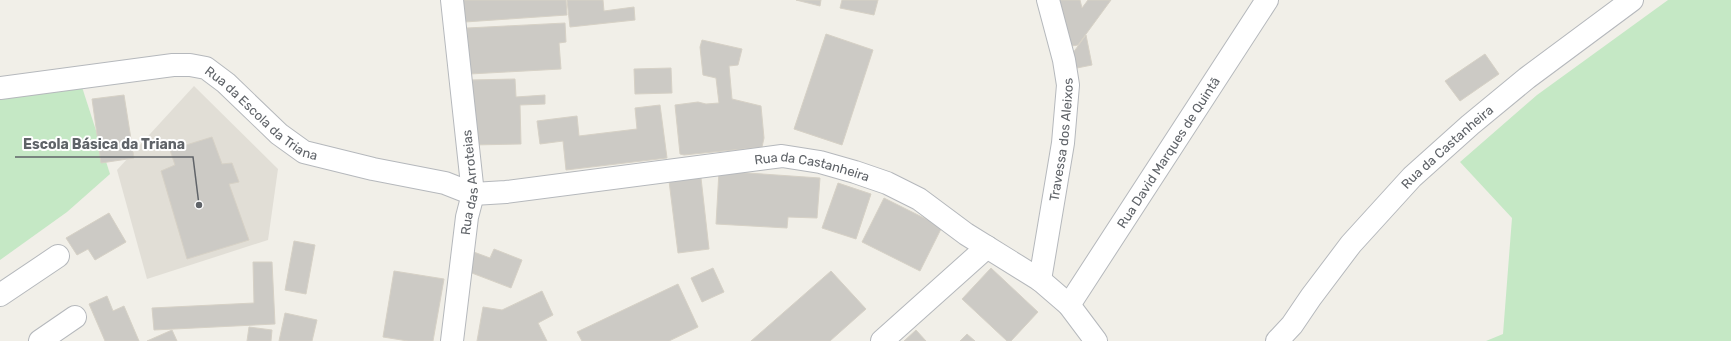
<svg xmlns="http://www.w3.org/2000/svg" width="1731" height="341" viewBox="0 0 1731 341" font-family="Rubik,sans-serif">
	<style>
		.education { fill: #e1ded6 }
		.green { fill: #c5e8c5 }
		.building { fill: #cccac5; stroke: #d6d1c6 }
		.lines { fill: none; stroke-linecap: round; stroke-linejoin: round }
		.minor-casing { stroke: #b5b8bc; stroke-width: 24 }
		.minor { stroke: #fff; stroke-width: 22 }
		.labels { text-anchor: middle; stroke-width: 4; stroke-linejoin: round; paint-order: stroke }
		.street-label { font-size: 13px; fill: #5f6368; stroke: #fff }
		.leader { fill: none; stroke: #5f6368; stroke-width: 1.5 }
		.callout-dot { fill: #5f6368; stroke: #fff; stroke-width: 1.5 }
		.callout-label { font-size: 14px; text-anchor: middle; font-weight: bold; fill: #5f6368; stroke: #fff; stroke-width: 4; stroke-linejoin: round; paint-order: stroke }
	</style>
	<rect width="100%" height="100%" fill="#f1efe8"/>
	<!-- education -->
	<path class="education" d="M194,86l84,83 -10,71 -121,39 -30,-109z"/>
	<!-- green -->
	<g class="green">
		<path d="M1668,0h63v341h-245l17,-7 9,-116 -52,-56 77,-67z"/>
		<path d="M82,87l28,87 -43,38 -67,48v-163z"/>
	</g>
	<!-- building -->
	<g class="building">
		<path d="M463,0h103l1,15 -102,7z"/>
		<path d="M567,0h36l1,11 30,-4 1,13 -65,7z"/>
		<path d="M796,0h25l-1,6z"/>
		<path d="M842,0h36l-4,15 -34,-7z"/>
		<path d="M1054,0h26l2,8 6,-8h23l-33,45 -13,2z"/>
		<path d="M565,23l1,19 -7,1 2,26 -91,5 -3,-46z"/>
		<path d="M826,34l47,16 -31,95 -48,-16z"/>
		<path d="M1086,35l6,30 -20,4 -2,-12z"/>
		<path d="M702,40l40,9 -4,16 -9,1 3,33 29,7 3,32 -2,9 -78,8 -4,-1 -5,-49 23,-3 8,2 13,-1 -3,-25 -13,-3 -3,-28z"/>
		<path d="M1485,54l14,20 -39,27 -15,-20z"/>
		<path d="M671,68l1,25 -37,1 -1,-25z"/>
		<path d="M515,79l1,18 29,-2v9l-25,1 1,39 -49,1 -2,-65z"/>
		<path d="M124,95l10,63 -33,5 -9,-64z"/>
		<path d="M660,105l7,53 -101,12 -3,-29 -23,3 -3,-23 40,-5 2,20 58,-7 -2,-21z"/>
		<path d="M212,137l10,27 10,-1 7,19 -10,2 20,56 -62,19 -26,-88 14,-6 -5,-15z"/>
		<path d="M719,171l101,7 -3,40 -29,-1 -1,11 -71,-4z"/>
		<path d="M701,178l8,71 -31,4 -9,-72z"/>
		<path d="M838,183l33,11 -15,45 -34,-11z"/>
		<path d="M884,198l58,29 -22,44 -58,-29z"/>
		<path d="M109,213l17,29 -31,18 -7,-11 -11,6 -11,-17z"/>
		<path d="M294,241l21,4 -9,49 -21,-4z"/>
		<path d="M494,249l28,11 -11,28 -47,-18 7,-19 19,7z"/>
		<path d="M253,262h19l3,62 -121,6 -2,-22 102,-5z"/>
		<path d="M713,268l11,24 -22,10 -11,-24z"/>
		<path d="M991,268l47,44 -27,29h-4l-45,-42z"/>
		<path d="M394,271l50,8 -11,62h-25l-25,-4z"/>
		<path d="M831,271l35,38 -36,32h-79z"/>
		<path d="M678,284l20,43 -29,14h-87l-5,-9z"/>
		<path d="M542,291l11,24 -15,8 9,18h-70l6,-34 19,3z"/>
		<path d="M107,296l6,15 11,-5 15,35h-34l-16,-37z"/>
		<path d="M285,313l32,7 -5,21h-33z"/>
		<path d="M249,327l23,3 -1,11h-24z"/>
		<path d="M172,330l5,11h-30z"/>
		<path d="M916,330l10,11h-22z"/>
		<path d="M967,334l8,7h-15z"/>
	</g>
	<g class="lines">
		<!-- minor casing -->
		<g class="minor-casing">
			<g id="minor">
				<path id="s1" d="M0,88l173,-23h17l16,3 20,15 53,51 25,18 69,17 72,14 28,11 33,-2 276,-36 38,6 35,10 32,11 32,16 47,35 74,46 29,25 27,36"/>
				<path id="s2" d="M1040,280l23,-137 5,-58 -4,-25 -16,-60"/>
				<path d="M0,295l58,-39"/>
				<path id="s3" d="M1069,305l198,-305"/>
				<path d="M40,341l35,-24"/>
				<path id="s4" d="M452,341l15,-124 6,-23 -21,-194"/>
				<path d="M882,341l105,-94"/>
				<path id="s5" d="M1277,341l15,-16 19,-28 40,-53 61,-67 58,-52 57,-47 105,-78"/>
			</g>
		</g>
		<!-- minor -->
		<use href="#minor" class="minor"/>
	</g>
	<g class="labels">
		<!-- street labels -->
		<g class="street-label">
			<text dy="5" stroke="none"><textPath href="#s1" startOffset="280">Rua da Escola da Triana</textPath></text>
			<text dy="5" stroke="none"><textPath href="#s2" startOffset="142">Travessa dos Aleixos</textPath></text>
			<text dy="5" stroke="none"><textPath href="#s5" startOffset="259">Rua da Castanheira</textPath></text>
			<text dy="5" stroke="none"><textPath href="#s3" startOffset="182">Rua David Marques de Quintã</textPath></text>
			<text dy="5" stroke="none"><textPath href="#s1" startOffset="854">Rua da Castanheira</textPath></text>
			<text dy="5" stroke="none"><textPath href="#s4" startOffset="160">Rua das Arroteias</textPath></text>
		</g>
	</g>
	<!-- callouts -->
	<path class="leader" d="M199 205L193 157H15"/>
	<circle class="callout-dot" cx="199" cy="205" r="4"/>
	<g class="callout-label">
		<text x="104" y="149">Escola Básica da Triana</text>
	</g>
</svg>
